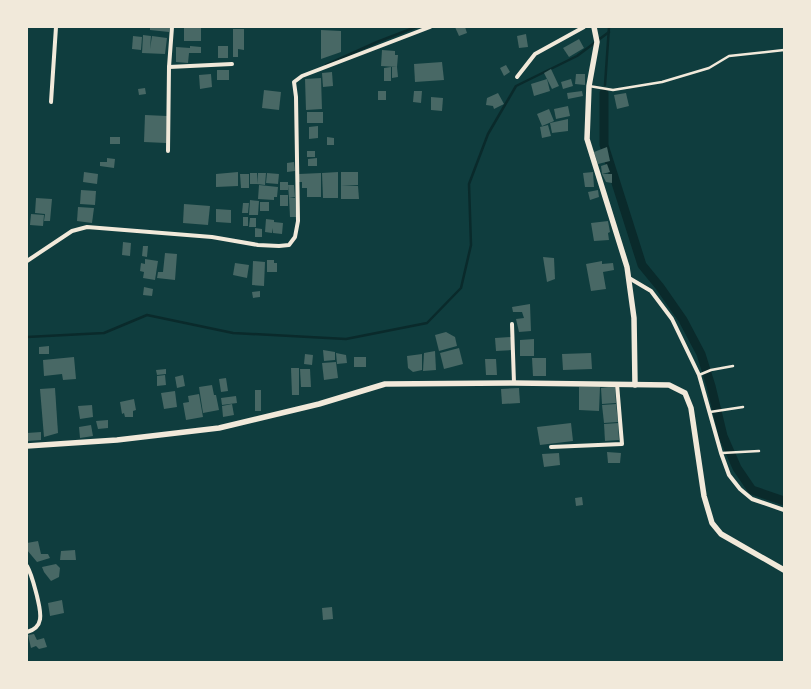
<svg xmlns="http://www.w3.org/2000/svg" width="811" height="689" viewBox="0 0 811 689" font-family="'Roboto Condensed',sans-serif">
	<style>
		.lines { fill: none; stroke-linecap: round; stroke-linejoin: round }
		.stream { stroke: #0a2a2b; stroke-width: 2.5 }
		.canal { stroke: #0a2a2b; stroke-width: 9 }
		.building { fill: #486865 }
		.service { stroke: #f1e9da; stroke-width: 2.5 }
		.minor { stroke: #f1e9da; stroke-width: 4 }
		.tertiary { stroke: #f1e9da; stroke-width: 5.5 }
	</style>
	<rect width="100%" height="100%" fill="#0f3d3e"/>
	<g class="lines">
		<!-- stream -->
		<g class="stream">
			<path d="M326,65l51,-23 39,-15"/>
			<path d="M605,85l4,-58"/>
			<path d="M27,337l77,-4 43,-18 86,18 113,6 81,-16 34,-35 10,-43 -2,-61 19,-50 28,-48 61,-30 32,-24"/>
		</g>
		<!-- canal -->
		<path class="canal" d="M604,93v52l38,120 18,22 23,33 18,34 10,32 12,50 14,32 15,22 32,11"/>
	</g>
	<!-- building -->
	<g class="building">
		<path d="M150,27h20l-1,5 -19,-2z"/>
		<rect x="184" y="27" width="17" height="14"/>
		<path d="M455,27h10l2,6 -8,3z"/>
		<path d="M233,29h11v21l-6,-1v8h-5z"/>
		<path d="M321,30l20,1v21l-20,7z"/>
		<path d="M526,34l2,13 -9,1 -2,-12z"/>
		<path d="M143,35l8,1 -1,13 2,-13 15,2 -2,16 -23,-1z"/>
		<path d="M133,36l9,1 -1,13 -9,-1z"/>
		<path d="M579,39l5,9 -15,9 -6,-9z"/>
		<path d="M190,46l11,1v6h-12l-1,10 -12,-1v-15l14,1z"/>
		<rect x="218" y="46" width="10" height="12"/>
		<path d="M382,50l13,1v4h3l-1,12 -16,-1z"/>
		<path d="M442,62l2,18 -29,2 -1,-18z"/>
		<path d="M506,65l4,7 -6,4 -4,-8z"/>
		<path d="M391,67v14h-7v-13z"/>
		<path d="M392,67h5l1,10 -6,1z"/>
		<path d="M551,69l8,17 -7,3 -8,-16z"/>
		<rect x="217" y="70" width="12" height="10"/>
		<path d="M332,72l1,14 -10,1 -1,-14z"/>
		<path d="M211,74l1,13 -12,2 -1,-14z"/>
		<path d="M576,74h9v11l-10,-1z"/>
		<path d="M321,78l1,31 -16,1 -1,-31z"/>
		<path d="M547,79l3,12 -16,5 -3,-12z"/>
		<path d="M571,79l2,7 -10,3 -2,-7z"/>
		<path d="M145,88l1,6 -7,1 -1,-6z"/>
		<path d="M264,90l17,2 -2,18 -17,-2z"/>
		<rect x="378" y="91" width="8" height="9"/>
		<path d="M414,91h8l-1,12 -8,-1z"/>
		<path d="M582,91l1,5 -15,3 -1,-6z"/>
		<path d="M498,93l6,11 -10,5 -1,-3 -7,-1 1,-7z"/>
		<path d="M626,93l3,13 -12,3 -3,-14z"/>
		<path d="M431,97l12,1 -1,13 -11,-1z"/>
		<path d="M568,106l2,10 -14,3 -2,-10z"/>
		<path d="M549,109l5,12 -12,5 -5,-12z"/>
		<rect x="307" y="112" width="16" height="11"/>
		<path d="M145,115l22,1 -1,27 -22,-1z"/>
		<path d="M568,119v12l-16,2 -2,-10z"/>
		<path d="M548,125l3,11 -9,2 -2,-11z"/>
		<path d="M318,126v12l-9,1v-12z"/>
		<rect x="110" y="137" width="10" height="7"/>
		<path d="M327,137l7,1v7h-7z"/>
		<path d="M607,147l3,14 -12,3 -4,-12z"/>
		<rect x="307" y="151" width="8" height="6"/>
		<path d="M107,158l8,1 -1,9 -14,-2v-4h7z"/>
		<path d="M317,158v8h-9v-7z"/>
		<path d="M294,162l1,9 -8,1v-9z"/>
		<path d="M607,164l3,8 -8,2h10v9l-6,-1 -4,-8 -1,-8z"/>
		<path d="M84,172l14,2 -1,10 -14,-2z"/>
		<path d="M238,172v14l-22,1v-13z"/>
		<path d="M338,172v26h-15l-1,-25z"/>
		<path d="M341,172h17v13l-17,1z"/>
		<path d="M593,172l1,15h-9l-2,-14z"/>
		<rect x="250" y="173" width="7" height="11"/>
		<path d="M258,173h8l-1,12 -8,-1z"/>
		<path d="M267,173l12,1 -1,10 -12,-1z"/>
		<path d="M321,173v24h-14v-9h-5v-6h-3v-8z"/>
		<path d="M240,174h9v14h-8z"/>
		<rect x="280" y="182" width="8" height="8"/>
		<path d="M259,185l19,2 -1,10h-3v3l-16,-1z"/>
		<path d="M288,185h6l1,12 -6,1z"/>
		<path d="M341,186h17l1,13h-18z"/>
		<path d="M81,190l15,1 -1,14 -15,-1z"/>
		<path d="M598,190l1,7 -9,3 -2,-8z"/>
		<rect x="280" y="195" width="8" height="11"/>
		<path d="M36,198l16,1 -2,22h-6l1,-7 -10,-1z"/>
		<path d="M289,198h6l1,19h-6z"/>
		<path d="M250,200l9,1 -1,14h-9z"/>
		<rect x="260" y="202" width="9" height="9"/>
		<path d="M243,203h6l-1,10h-6z"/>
		<path d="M184,204l26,2 -2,19 -25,-2z"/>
		<path d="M78,207l16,1 -2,15 -15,-2z"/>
		<path d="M216,209l15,1v13l-15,-1z"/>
		<path d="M31,214l13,1 -1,11 -13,-1z"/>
		<rect x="243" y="217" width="5" height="9"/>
		<path d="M250,218h6v9h-7z"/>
		<path d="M266,219l8,1v2l9,1 -1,11 -9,-1v-5l-1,5 -7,-1z"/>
		<path d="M608,221l2,11 -2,1 1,7 -15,1 -3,-18z"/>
		<path d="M255,228l7,1v8h-7z"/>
		<path d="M123,242l8,1 -1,13 -8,-1z"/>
		<path d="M143,246h5l-1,11 -5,-1z"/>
		<path d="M165,253l12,1 -2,26 -18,-2 1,-6h5z"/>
		<path d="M543,257l11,1 1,21 -8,3z"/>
		<path d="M145,259l13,2 -3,19 -12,-2 1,-6 -4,-1 1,-8 4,1z"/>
		<path d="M267,260h7v3h3v9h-10z"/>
		<path d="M253,261l12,1 -1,24 -12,-1z"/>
		<path d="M602,261v3l11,-1 1,7 -11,2 3,17 -15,2 -5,-27z"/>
		<path d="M235,263l14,2 -2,13 -14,-3z"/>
		<path d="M144,287l9,2 -1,7 -9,-1z"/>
		<path d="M260,291v6l-7,1 -1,-6z"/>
		<path d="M530,304l1,27 -12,1 -3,-13 8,-1 -2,-6h-9l-1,-5z"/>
		<path d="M446,332l9,5 2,9 -18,5 -4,-16z"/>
		<path d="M511,337l1,13 -16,1 -1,-13z"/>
		<path d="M534,339v17h-14v-16z"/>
		<path d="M49,346v8h-10v-7z"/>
		<path d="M459,348l4,16 -19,5 -4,-16z"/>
		<path d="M323,350l12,2v8l-11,1z"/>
		<path d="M435,351l1,19 -13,1 1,-18z"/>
		<path d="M336,353l10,2 1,8 -10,1z"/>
		<path d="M591,353l1,16 -29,1 -1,-16z"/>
		<path d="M305,354l8,1 -1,10 -8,-1z"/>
		<path d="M422,354v16l-9,2 -5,-4 -1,-12z"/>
		<path d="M74,357l2,22 -13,1 -1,-6 -18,2 -1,-16z"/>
		<rect x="354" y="357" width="12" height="10"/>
		<path d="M532,358h14v18h-13z"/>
		<path d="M485,359h11l1,16h-11z"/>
		<path d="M336,362l2,16 -14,2 -2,-17z"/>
		<path d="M291,368h8v27h-7z"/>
		<path d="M166,369v5l-9,1 -1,-5z"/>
		<path d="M300,369h10l1,18h-10z"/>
		<path d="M165,375l1,10 -9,1v-10z"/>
		<path d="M183,375l2,11 -8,2 -2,-11z"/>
		<path d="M226,378l2,13 -7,1 -2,-13z"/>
		<path d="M212,385l2,10h2l3,15 -16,3 -4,-26z"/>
		<path d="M615,386l1,17 -14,1 -1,-16z"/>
		<path d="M579,387h21l-1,24 -20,-1z"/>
		<path d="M55,388l3,45 -14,4 -4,-48z"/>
		<path d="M519,388l1,15 -18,1 -1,-15z"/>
		<rect x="255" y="390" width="6" height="21"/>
		<path d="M175,391l2,16 -13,2 -3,-16z"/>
		<path d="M199,394l4,23 -17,3 -3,-17 6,-1 -1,-6z"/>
		<path d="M236,396l1,7 -15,2 -1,-7z"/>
		<path d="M134,399l2,11 -3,1v6h-8l-1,-4 -2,1 -2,-12z"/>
		<path d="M232,404l2,11 -11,2 -1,-11z"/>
		<path d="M616,404l2,18 -14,1 -2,-18z"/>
		<path d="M92,405l1,12 -13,2 -2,-13z"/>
		<path d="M108,420v8l-10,1 -2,-8z"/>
		<path d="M571,423l2,18 -33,4 -3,-18z"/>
		<path d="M618,423l1,17 -14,1 -1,-17z"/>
		<path d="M91,425l2,11 -13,2 -1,-11z"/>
		<path d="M41,432v8l-14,1v-8z"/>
		<path d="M607,452l14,1 -1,10h-12z"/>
		<path d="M559,453l1,12 -16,2 -2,-13z"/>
		<path d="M582,497l1,8 -7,1 -1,-8z"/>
		<path d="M38,541l3,13h7l2,4 -13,4 -10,-12v-7z"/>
		<path d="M75,550l1,10h-16l1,-9z"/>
		<path d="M56,564l4,4 -1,9 -8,4 -7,-9 -2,-5z"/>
		<path d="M62,600l2,13 -14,3 -2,-13z"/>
		<path d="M332,607l1,12 -10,1 -1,-12z"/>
		<path d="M34,634l3,6 7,-2 3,9 -8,2 -3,-3 -5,2 -3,-13z"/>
	</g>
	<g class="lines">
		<!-- service -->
		<g class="service">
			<path d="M589,86l24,4 49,-8 47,-14 20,-12 55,-6"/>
			<path d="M699,375l12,-5 22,-4"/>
			<path d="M710,412l33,-5"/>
			<path d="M722,453l37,-2"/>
		</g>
		<!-- minor -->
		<g class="minor">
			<path d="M169,67l63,-3"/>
			<path d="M517,77l18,-23 49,-27"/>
			<path d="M51,102l5,-75"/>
			<path d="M168,151l1,-84 3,-40"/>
			<path d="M27,261l45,-30 15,-4 125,10 46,8 21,1 10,-1 6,-8 3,-16 -2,-124 -2,-15 8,-6 128,-49"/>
			<path d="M629,278l22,13 21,28 27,56 22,78 8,22 11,14 12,10 32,11"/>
			<path d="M512,324l2,59"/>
			<path d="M551,447l71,-3 -5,-60"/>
			<path d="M27,566c5,9 7,19 10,30 3,14 9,31 -10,36"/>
		</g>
		<!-- tertiary -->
		<g class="tertiary">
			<path d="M594,27l3,15 -8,44 -2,53 40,128 7,51 1,67"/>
			<path d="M27,446l90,-6 102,-12 100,-24 66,-20 129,-1 155,2 16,8 6,15 13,88 8,27 9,11 63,36"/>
		</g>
	</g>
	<!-- border -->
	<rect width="811" height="689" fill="none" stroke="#f1e9da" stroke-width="56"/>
</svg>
